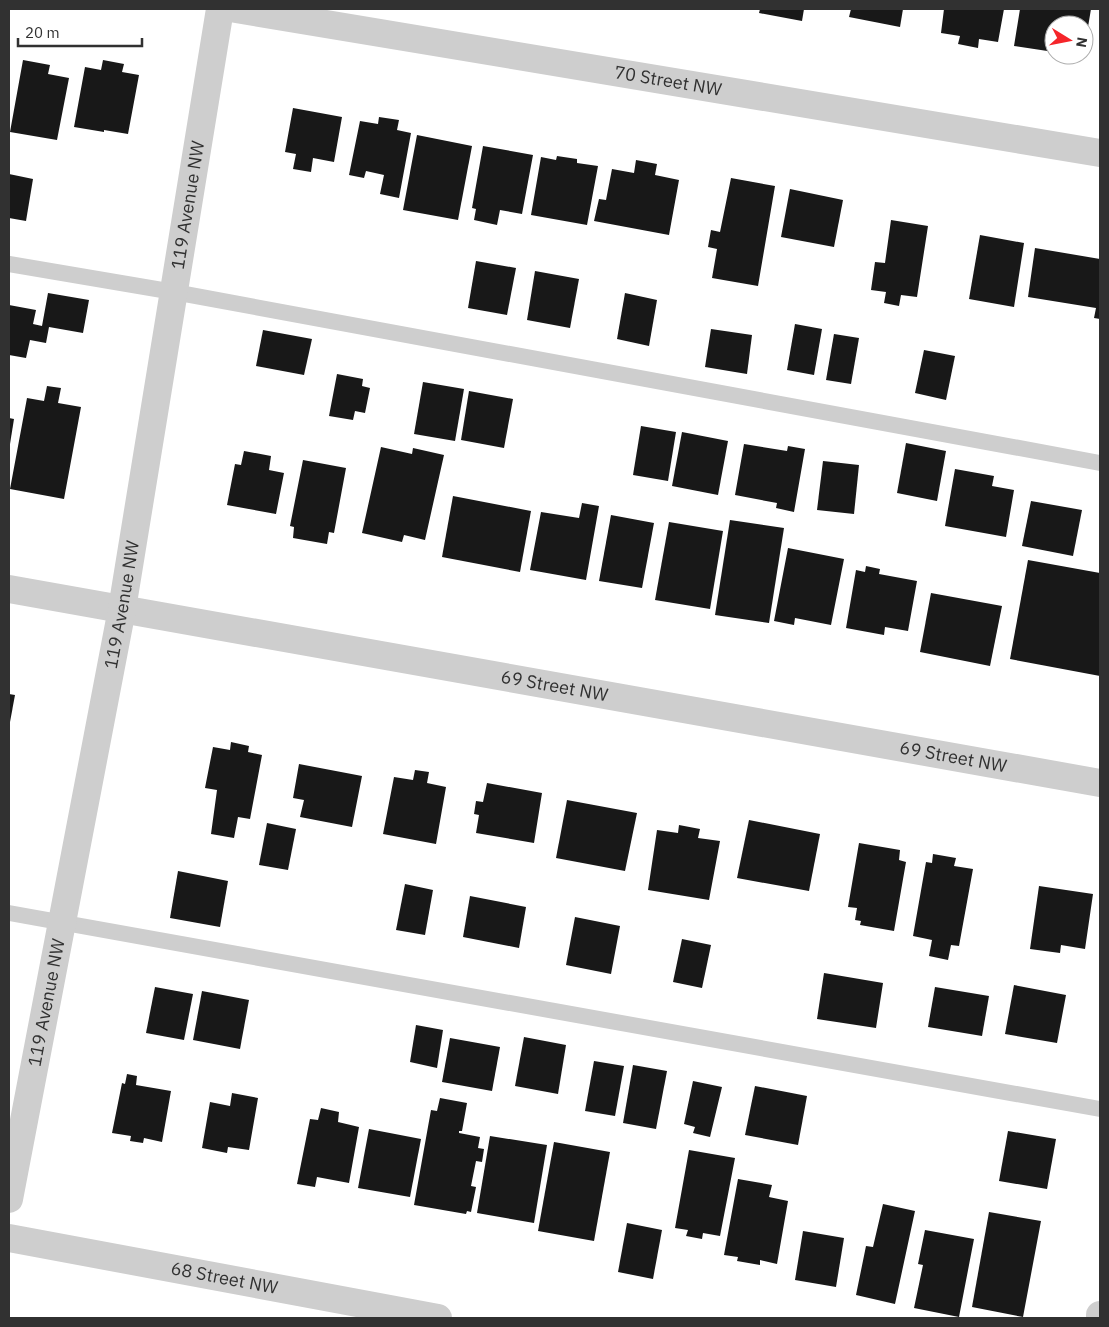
<svg xmlns="http://www.w3.org/2000/svg" width="1109" height="1327" viewBox="0 0 1109 1327" font-family="'IBM Plex Sans',sans-serif">
	<style>
		.building { fill: #181818 }
		.lines { fill: none; stroke-linecap: round; stroke-linejoin: round }
		.service { stroke: #cecece; stroke-width: 16 }
		.minor { stroke: #cecece; stroke-width: 28 }
		.labels { text-anchor: middle; stroke-width: 5; stroke-linejoin: round; paint-order: stroke }
		.street-label { font-size: 18px; fill: #313131; stroke: #fff }
	</style>
	<rect width="100%" height="100%" fill="#fff"/>
	<!-- building -->
	<g class="building">
		<path d="M760,9h44l-2,12 -43,-8z"/>
		<path d="M851,9h52l-3,18 -51,-10z"/>
		<path d="M944,9h60l-6,33 -19,-3 -1,9 -20,-4 2,-8 -19,-3z"/>
		<path d="M1020,9h71l-6,36h-1v-20h-30v27l-40,-6z"/>
		<path d="M23,60l27,5 -2,9 21,4 -12,62 -47,-8z"/>
		<path d="M103,60l21,4 -2,8 17,3 -11,59 -24,-4v2l-30,-5 11,-60 16,3z"/>
		<path d="M293,108l49,9 -8,45 -21,-4 -2,14 -18,-3 3,-15 -11,-2z"/>
		<path d="M379,117l20,3 -2,10 14,3 -12,65 -19,-4 4,-19 -18,-4 -2,7 -15,-3 11,-54 18,3z"/>
		<path d="M417,135l55,11 -14,74 -55,-10z"/>
		<path d="M483,146l50,9 -11,59 -22,-4 -3,15 -23,-5 2,-11 -4,-1z"/>
		<path d="M557,156l20,3v4l21,3 -11,59 -56,-10 10,-58 15,3z"/>
		<path d="M636,160l21,4 -2,11 24,5 -10,55 -75,-14 5,-22 7,1 6,-31 22,4z"/>
		<path d="M9,174l24,5 -7,42 -17,-3z"/>
		<path d="M731,178l44,8 -17,100 -46,-8 5,-29 -9,-2 3,-17 9,2z"/>
		<path d="M790,189l53,11 -9,47 -53,-10z"/>
		<path d="M891,220l37,6 -11,71 -16,-2 -2,11 -15,-3 2,-11 -15,-2 4,-28 10,1z"/>
		<path d="M980,235l44,8 -10,64 -45,-8z"/>
		<path d="M1035,248l65,11v60l-6,-1 2,-10 -68,-11z"/>
		<path d="M476,261l40,7 -9,47 -39,-7z"/>
		<path d="M535,271l44,8 -9,49 -43,-8z"/>
		<path d="M48,293l41,7 -6,33 -34,-6 -3,16 -16,-3 -4,18 -17,-3v-50l27,5 -3,14 9,2z"/>
		<path d="M625,293l32,7 -8,46 -32,-7z"/>
		<path d="M795,324l27,5 -8,46 -27,-5z"/>
		<path d="M711,329l41,6 -5,39 -42,-7z"/>
		<path d="M263,330l49,9 -8,36 -48,-9z"/>
		<path d="M834,334l25,4 -8,46 -25,-4z"/>
		<path d="M924,350l31,6 -9,44 -31,-7z"/>
		<path d="M337,374l26,5 -1,7 8,2 -5,25 -10,-2 -2,9 -24,-4z"/>
		<path d="M423,382l41,7 -9,52 -41,-7z"/>
		<path d="M47,386l14,2 -3,15 23,4 -17,92 -54,-10 17,-91 17,3z"/>
		<path d="M469,391l44,8 -9,49 -43,-8z"/>
		<path d="M9,418l5,1 -4,25h-1z"/>
		<path d="M641,426l35,6 -8,49 -35,-6z"/>
		<path d="M682,432l46,9 -10,54 -46,-9z"/>
		<path d="M906,443l40,8 -9,50 -40,-8z"/>
		<path d="M744,444l43,7 1,-5 17,3 -11,63 -18,-4 1,-5 -42,-8z"/>
		<path d="M381,447l31,7 1,-6 31,7 -19,85 -21,-5 -2,7 -40,-9z"/>
		<path d="M244,451l27,5 -2,14 15,3 -8,41 -49,-9 8,-41 6,1z"/>
		<path d="M303,460l43,8 -12,65 -5,-1 -2,12 -34,-6 1,-11 -4,-1z"/>
		<path d="M823,461l36,4 -5,49 -37,-4z"/>
		<path d="M955,469l39,7 -2,10 22,4 -8,47 -61,-11z"/>
		<path d="M453,496l78,15 -11,61 -78,-15z"/>
		<path d="M1031,501l51,9 -9,46 -51,-10z"/>
		<path d="M582,503l17,3 -13,74 -56,-10 11,-58 38,6z"/>
		<path d="M611,515l43,8 -12,65 -43,-7z"/>
		<path d="M730,520l54,8 -15,95 -54,-8z"/>
		<path d="M669,522l54,9 -13,78 -55,-9z"/>
		<path d="M788,548l56,11 -13,66 -36,-7 -1,7 -20,-4z"/>
		<path d="M1028,560l72,13v103l-90,-17z"/>
		<path d="M866,566l14,3 -1,5 38,7 -9,50 -23,-4 -1,8 -38,-7 10,-58 9,2z"/>
		<path d="M931,593l71,13 -12,60 -70,-14z"/>
		<path d="M9,694l6,1 -5,27h-1z"/>
		<path d="M231,742l18,4 -1,6 14,3 -12,64 -12,-2 -4,21 -23,-4 6,-44 -12,-2 8,-41 17,3z"/>
		<path d="M299,764l63,12 -10,51 -52,-10 4,-17 -11,-2z"/>
		<path d="M415,770l14,2 -2,11 19,4 -10,57 -53,-10 11,-57 19,3z"/>
		<path d="M487,783l55,10 -8,50 -58,-10 3,-18 -5,-1 2,-13 7,1z"/>
		<path d="M567,800l70,13 -12,58 -69,-13z"/>
		<path d="M749,820l71,14 -11,57 -72,-13z"/>
		<path d="M267,823l29,6 -8,41 -29,-5z"/>
		<path d="M679,825l21,4 -2,9 22,3 -11,59 -61,-10 9,-60 21,3z"/>
		<path d="M859,843l41,7 -1,10 7,2 -12,69 -34,-6 1,-4 -6,-1 2,-12 -9,-1z"/>
		<path d="M933,854l23,4 -2,8 19,3 -14,77 -8,-1 -3,15 -19,-4 3,-16 -19,-4 13,-74 6,1z"/>
		<path d="M178,871l50,10 -8,46 -50,-9z"/>
		<path d="M405,884l28,6 -8,45 -29,-5z"/>
		<path d="M1039,886l54,8 -8,55 -24,-4 -1,8 -30,-4z"/>
		<path d="M470,896l56,11 -7,41 -56,-11z"/>
		<path d="M575,917l45,9 -9,48 -45,-9z"/>
		<path d="M682,939l29,6 -9,43 -29,-6z"/>
		<path d="M824,973l59,10 -7,45 -59,-9z"/>
		<path d="M1014,985l52,10 -9,48 -52,-9z"/>
		<path d="M155,987l38,7 -9,46 -38,-7z"/>
		<path d="M935,987l54,9 -7,40 -54,-9z"/>
		<path d="M202,991l47,9 -9,49 -47,-9z"/>
		<path d="M416,1025l27,5 -6,38 -27,-6z"/>
		<path d="M524,1037l42,8 -8,49 -43,-8z"/>
		<path d="M450,1038l50,9 -8,44 -50,-9z"/>
		<path d="M594,1061l30,5 -9,50 -30,-5z"/>
		<path d="M633,1065l34,6 -11,58 -33,-6z"/>
		<path d="M127,1074l10,2 -1,9 35,6 -9,51 -18,-4 -1,5 -13,-2 1,-5 -19,-3 10,-50 3,1z"/>
		<path d="M693,1081l29,6 -12,50 -17,-4 2,-6 -11,-3z"/>
		<path d="M755,1086l52,10 -9,49 -53,-10z"/>
		<path d="M232,1093l26,5 -9,52 -21,-3 -1,6 -25,-5 8,-46 20,4z"/>
		<path d="M440,1098l27,5 -5,28h-3v2l21,4 -2,11 6,1 -2,13 -6,-1 -5,25 5,1 -5,25 -4,-1 -1,3 -52,-9 17,-95 6,1z"/>
		<path d="M321,1108l18,4 -1,10 21,5 -10,56 -32,-6 -2,10 -18,-3 13,-65 8,1z"/>
		<path d="M369,1129l52,10 -11,58 -52,-9z"/>
		<path d="M1008,1131l48,8 -9,50 -48,-8z"/>
		<path d="M490,1136l57,9 -13,78 -57,-10z"/>
		<path d="M554,1142l56,10 -16,89 -56,-10z"/>
		<path d="M689,1150l46,8 -15,78 -17,-3 -1,6 -16,-3 2,-6 -13,-2z"/>
		<path d="M738,1179l34,6 -3,12 19,4 -11,63 -17,-4v5l-23,-4 1,-4 -14,-2z"/>
		<path d="M883,1204l32,7 -20,93 -39,-9 10,-49 7,1z"/>
		<path d="M989,1212l52,9 -18,96 -51,-10z"/>
		<path d="M627,1223l35,7 -9,49 -35,-7z"/>
		<path d="M925,1230l49,9 -15,78 -45,-9 9,-43 -5,-1z"/>
		<path d="M803,1231l41,7 -8,49 -41,-7z"/>
	</g>
	<g class="lines">
		<!-- service -->
		<g class="service">
			<path d="M9,264l165,28 926,171"/>
			<path d="M9,913l1091,196"/>
		</g>
		<!-- minor -->
		<g class="minor">
			<path id="s1" d="M236,9l864,144"/>
			<path id="s2" d="M9,589l1091,194"/>
			<path id="s3" d="M9,1199l113,-590 98,-600"/>
			<path id="s4" d="M9,1238l429,80"/>
			<path d="M1100,1318v-3"/>
		</g>
	</g>
	<g class="labels">
		<!-- street labels -->
		<g class="street-label">
			<text dy="6" stroke="none"><textPath href="#s1" startOffset="438">70 Street NW</textPath></text>
			<text dy="6" stroke="none"><textPath href="#s3" startOffset="1010">119 Avenue NW</textPath></text>
			<text dy="6" stroke="none"><textPath href="#s3" startOffset="605">119 Avenue NW</textPath></text>
			<text dy="6" stroke="none"><textPath href="#s2" startOffset="554">69 Street NW</textPath></text>
			<text dy="6" stroke="none"><textPath href="#s2" startOffset="959">69 Street NW</textPath></text>
			<text dy="6" stroke="none"><textPath href="#s3" startOffset="200">119 Avenue NW</textPath></text>
			<text dy="6" stroke="none"><textPath href="#s4" startOffset="219">68 Street NW</textPath></text>
		</g>
	</g>
	<!-- border -->
	<rect width="1109" height="1327" fill="none" stroke="#313131" stroke-width="20"/>
	<!-- north arrow -->
	<g transform="translate(1069 40) rotate(100)"><circle r="24" fill="#ffffff" stroke="#adadad"/>
	<path d="M0-4L9 19L0 12L-9 19Z" fill="#f5252a"/>
	<text y="-8" font-size="14" font-weight="bold" text-anchor="middle" fill="#313131">N</text>
	</g>
	<!-- scale -->
	<path d="M18 38v8h124v-8" fill="none" stroke="#313131" stroke-width="2.5"/>
	<text x="25" y="38" font-size="15" fill="#313131" stroke="#ffffff" stroke-width="4" paint-order="stroke">20 m</text>
</svg>
